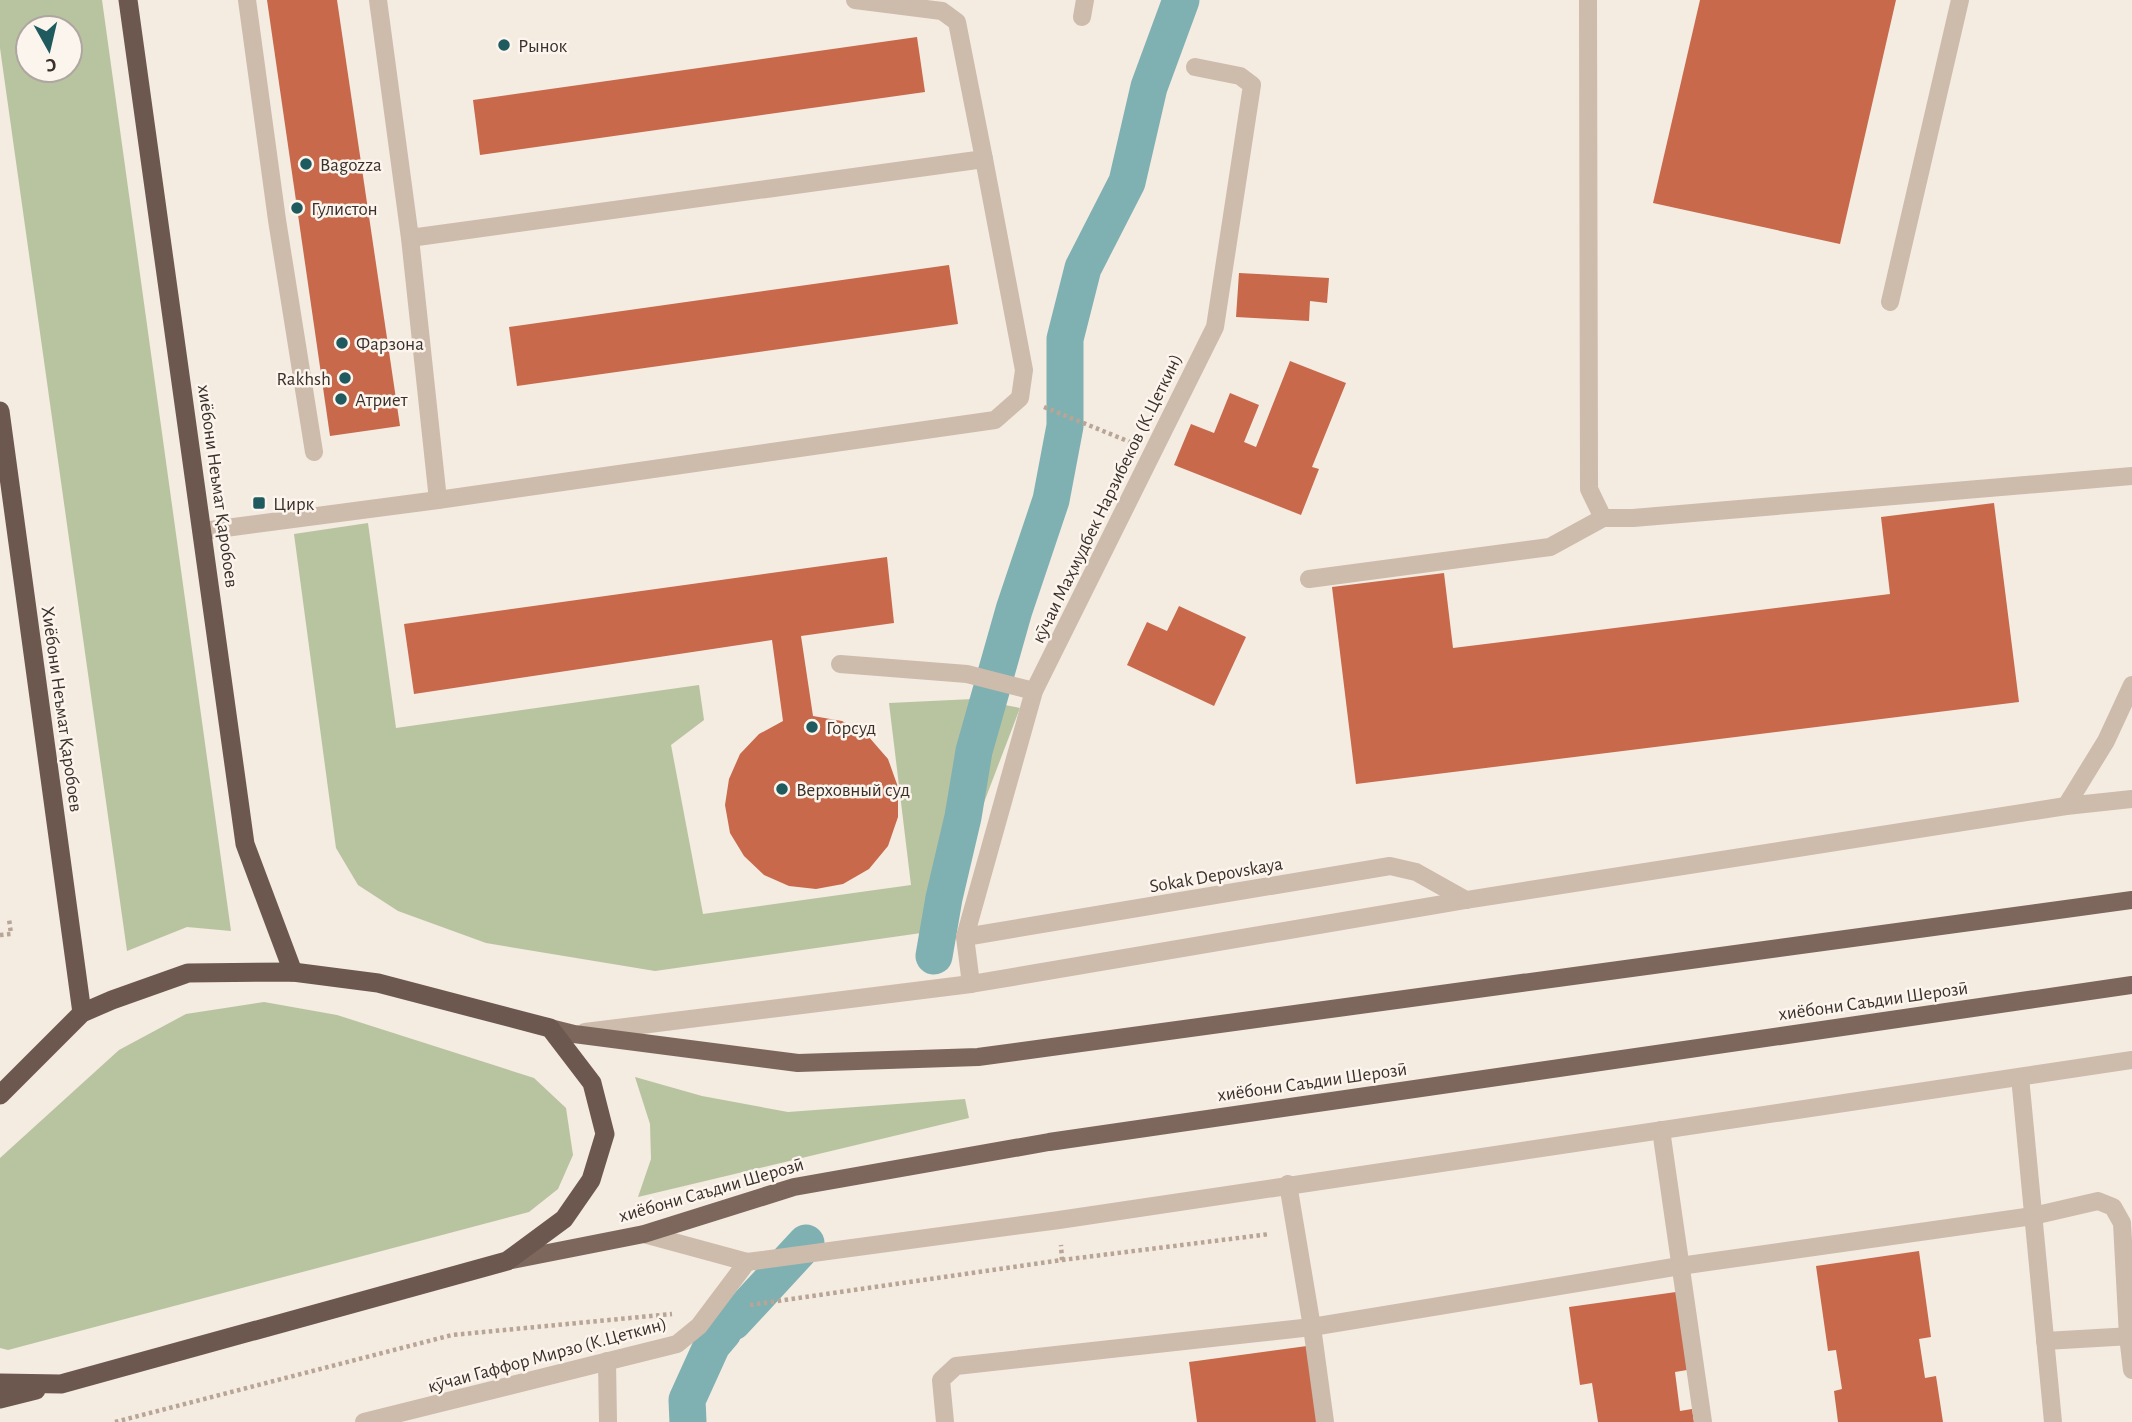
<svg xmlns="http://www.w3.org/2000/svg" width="2132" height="1422" viewBox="0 0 2132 1422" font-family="'Alegreya Sans',sans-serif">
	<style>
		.green { fill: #b8c4a0; fill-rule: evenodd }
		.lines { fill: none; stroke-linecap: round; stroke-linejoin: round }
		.canal { stroke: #7fb0b2; stroke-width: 37 }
		.building { fill: #c8694b }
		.path { stroke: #b9a596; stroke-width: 4.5; stroke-dasharray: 3.5 3.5; stroke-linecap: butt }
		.service { stroke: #cdbbac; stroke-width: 18 }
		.minor { stroke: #cdbbac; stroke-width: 18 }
		.primary { stroke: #7d675c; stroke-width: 18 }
		.trunk { stroke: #6c584f; stroke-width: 19 }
		.poi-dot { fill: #1f5a5e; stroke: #fbf5ee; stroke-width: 2.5 }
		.labels { text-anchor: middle; stroke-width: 5; stroke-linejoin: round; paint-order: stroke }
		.poi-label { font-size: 19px; fill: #3b302b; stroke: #fbf5ee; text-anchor: start }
		.street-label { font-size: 19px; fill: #3b302b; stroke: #fbf5ee }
	</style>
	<rect width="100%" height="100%" fill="#f4ebe1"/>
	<!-- green -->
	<g class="green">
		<path d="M0,0h102l129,931 -44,-4 -60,24 -127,-903zM28,28h42v42h-42z"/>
		<path d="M368,523l28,205 303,-43 5,35 -33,25 32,169 208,-29 -22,-182 84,-4 47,9 -85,223 -280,40 -169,-28 -88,-32 -40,-26 -22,-37 -42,-314z"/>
		<path d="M264,1002l73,13 197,63 32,30 7,47 -15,34 -29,23 -521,138 -8,-2v-190l119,-108 67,-36z"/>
		<path d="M635,1077l67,19 86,16 177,-13 4,19 -331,79 13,-38 -1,-35z"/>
	</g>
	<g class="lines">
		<!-- canal -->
		<g class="canal">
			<path d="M934,956l10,-58 19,-81 11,-66 40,-141 37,-110 14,-74v-87l18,-71 44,-86 22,-95 32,-87"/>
			<path d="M733,1322l73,-79"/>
			<path d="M688,1422l-1,-22 25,-55 11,-13"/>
		</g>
	</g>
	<!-- building -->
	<g class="building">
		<path d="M267,0h70l63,426 -70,10z"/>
		<path d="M1700,0h196l-56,244 -187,-41z"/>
		<path d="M917,37l8,55 -445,63 -7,-55z"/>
		<path d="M949,265l9,59 -441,62 -8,-59z"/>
		<path d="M1239,273l90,5 -2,25 -17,-2 -1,20 -73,-4z"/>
		<path d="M1290,361l56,22 -34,84 7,2 -18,46 -127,-50 17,-41 23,9 16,-40 29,12 -15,37 12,5z"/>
		<path d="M1994,503l25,199 -663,82 -24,-197 112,-14 9,75 437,-54 -9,-77z"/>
		<path d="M887,557l7,66 -93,13 12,80 29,5 26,15 20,23 10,28v30l-10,29 -19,23 -26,15 -27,5 -27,-3 -25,-11 -20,-19 -14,-23 -5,-28 4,-26 11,-25 19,-20 24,-13 -11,-81 -358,54 -10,-70z"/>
		<path d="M1179,606l67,31 -32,69 -87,-41 20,-43 20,9z"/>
		<path d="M1919,1251l12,86 -12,2 6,39 11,-2 7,46h-105l-4,-31 8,-2 -6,-39 -8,1 -12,-85z"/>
		<path d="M1676,1292l11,78 -12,2 5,39 12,-2 2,13h-96l-6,-39 -12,2 -11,-78z"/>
		<path d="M1307,1346l10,76h-120l-8,-60z"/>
	</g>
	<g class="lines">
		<!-- path -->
		<g class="path">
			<path d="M1044,407l86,35"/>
			<path d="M0,935l11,-1 -2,-15"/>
			<path d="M1062,1260l208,-26"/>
			<path d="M750,1305l312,-45 -1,-15"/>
			<path d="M115,1422l337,-87 220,-21"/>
		</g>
		<!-- service -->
		<g class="service">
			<path d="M247,0l30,220 37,232"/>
			<path d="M378,0l32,238 28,262"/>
			<path d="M410,238l574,-79 -27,-137 -15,-11 -87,-11"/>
			<path d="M1890,302l70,-302"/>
			<path d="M203,531l235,-31 557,-80 25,-22 4,-28 -40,-211"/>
			<path d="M840,664l127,10 67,17"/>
			<path d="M607,1361l1,61"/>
		</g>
		<!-- minor -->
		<g class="minor">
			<path d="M1588,0l1,489 14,29h30l499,-42"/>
			<path d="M1082,17l3,-17"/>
			<path d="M1309,579l241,-32 53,-29"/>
			<path d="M2066,806l40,-65 26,-56"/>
			<path d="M965,937l425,-71 26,6 50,28"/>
			<path d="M971,984l-6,-47 69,-246 181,-364 37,-242 -12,-9 -45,-9"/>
			<path d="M585,1032l386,-48 495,-84 600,-94 66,-7"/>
			<path d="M2020,1077l33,345"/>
			<path d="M1661,1130l42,292"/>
			<path d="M1288,1184l24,143 13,95"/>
			<path d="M644,1234l103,28 312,-42 1073,-160"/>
			<path d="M2045,1341l87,-5"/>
			<path d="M364,1422l313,-78 22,-18 48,-64"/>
			<path d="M945,1422l-4,-42 15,-14 356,-39 368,-61 353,-50 65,-15 15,6 9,16 6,113 4,34"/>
		</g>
		<!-- primary -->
		<g class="primary">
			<path d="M550,1028l24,6 224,29 180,-6 1154,-157"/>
			<path d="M507,1261l137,-27 150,-47 255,-45 1083,-157"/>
		</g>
		<!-- trunk -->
		<g class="trunk">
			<path d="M128,0l117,844 48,128"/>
			<path d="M0,411l82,602"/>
			<path d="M0,1095l82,-82 30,-13 76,-27 105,-1 85,11 172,45 42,55 13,51 -14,46 -27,39 -57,42 -446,123 -61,-1"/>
			<path d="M0,1399l36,-9"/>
		</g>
	</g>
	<!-- markers -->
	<g class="poi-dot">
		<circle cx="504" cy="45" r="7"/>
		<circle cx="306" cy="164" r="7"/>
		<circle cx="297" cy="208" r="7"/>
		<circle cx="342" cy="343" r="7"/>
		<circle cx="345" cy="378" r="7"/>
		<circle cx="341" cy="399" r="7"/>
		<rect x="252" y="496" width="14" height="14" rx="3.5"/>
		<circle cx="812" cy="727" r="7"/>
		<circle cx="782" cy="789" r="7"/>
	</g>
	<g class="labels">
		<!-- poi labels -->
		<g class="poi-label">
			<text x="518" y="52">Рынок</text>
			<text x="320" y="171">Bagozza</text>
			<text x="311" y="215">Гулистон</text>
			<text x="356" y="350">Фарзона</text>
			<text x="331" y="385" text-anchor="end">Rakhsh</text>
			<text x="355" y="406">Атриет</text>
			<text x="273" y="510">Цирк</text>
			<text x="826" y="734">Горсуд</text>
			<text x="796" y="796">Верховный суд</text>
		</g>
		<!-- street labels -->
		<g class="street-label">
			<text transform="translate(219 486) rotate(82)" y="7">хиёбони Неъмат Қаробоев</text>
			<text transform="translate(1106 498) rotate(-64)" y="7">кӯчаи Маҳмудбек Нарзибеков (К.Цеткин)</text>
			<text transform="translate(63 709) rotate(82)" y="7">Хиёбони Неъмат Қаробоев</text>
			<text transform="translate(1216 874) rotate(-10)" y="7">Sokak Depovskaya</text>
			<text transform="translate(1873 1000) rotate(-8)" y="7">хиёбони Саъдии Шерозӣ</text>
			<text transform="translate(1312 1081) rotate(-8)" y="7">хиёбони Саъдии Шерозӣ</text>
			<text transform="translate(711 1189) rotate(-16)" y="7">хиёбони Саъдии Шерозӣ</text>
			<text transform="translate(547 1354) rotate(-15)" y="7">кӯчаи Гаффор Мирзо (К.Цеткин)</text>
		</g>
	</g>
	<!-- north arrow -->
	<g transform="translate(49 49) rotate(172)"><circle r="33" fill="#fbf5ee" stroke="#aea6a0" stroke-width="2"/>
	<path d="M0-5L12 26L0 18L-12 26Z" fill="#1f5a5e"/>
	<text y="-10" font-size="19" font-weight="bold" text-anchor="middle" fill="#3b302b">С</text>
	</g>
</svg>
